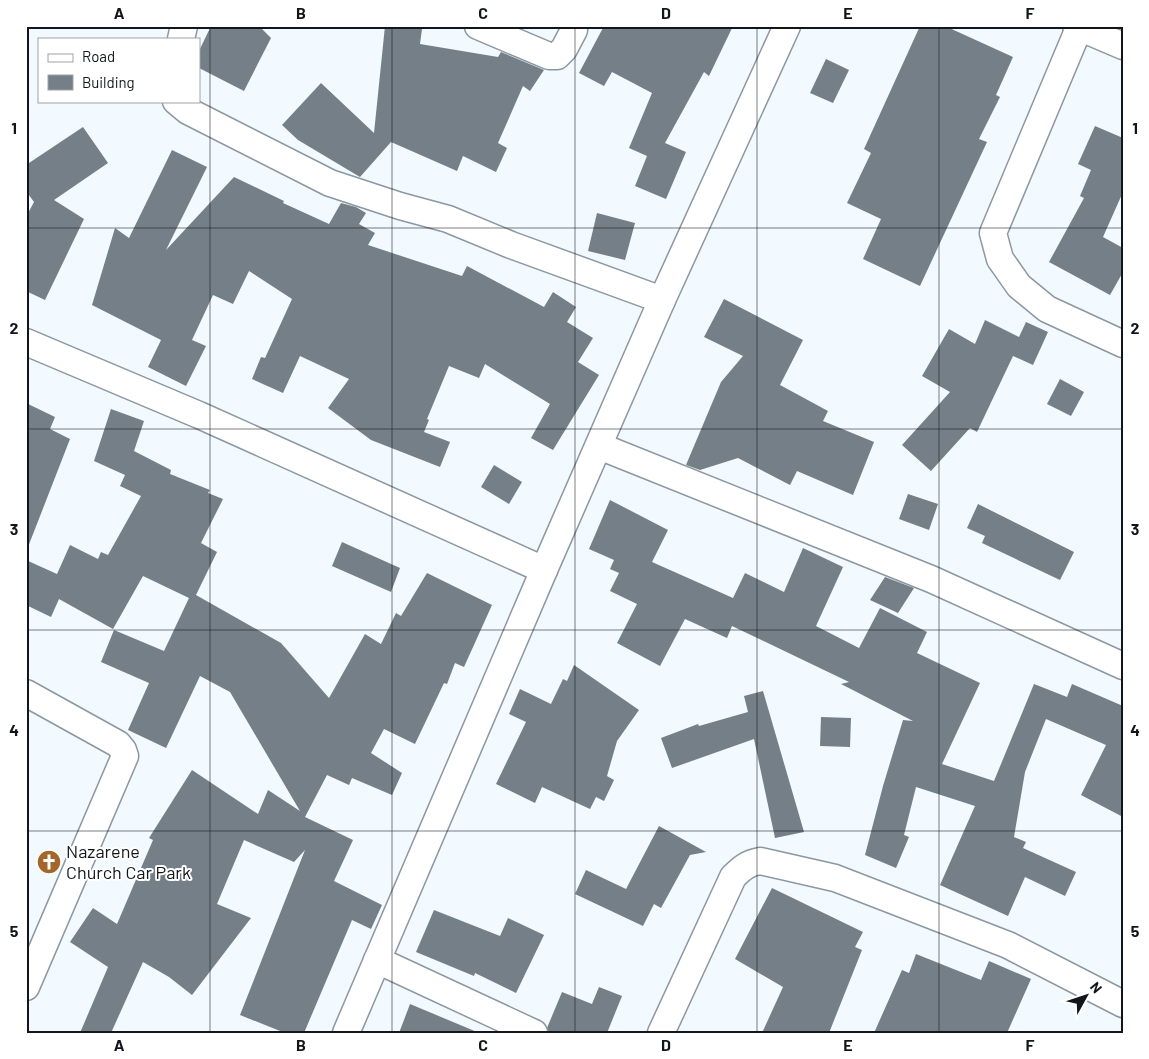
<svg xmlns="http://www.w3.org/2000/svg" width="1149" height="1059" viewBox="0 0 1149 1059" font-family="Barlow,sans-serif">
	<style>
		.building { fill: #747f87 }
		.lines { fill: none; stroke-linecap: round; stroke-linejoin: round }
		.street-casing { stroke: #8c97a1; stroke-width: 29 }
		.street { stroke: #fff; stroke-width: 26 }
		.grid { fill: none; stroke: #12161a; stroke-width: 1; stroke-opacity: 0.55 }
		.labels { text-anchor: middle; stroke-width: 4; stroke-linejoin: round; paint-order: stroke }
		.poi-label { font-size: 18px; fill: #12161a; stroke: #fff; text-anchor: start }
		.neatline { fill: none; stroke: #12161a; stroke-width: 2 }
		.grid-label { font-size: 16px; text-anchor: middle; font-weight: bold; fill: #12161a }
	</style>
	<rect width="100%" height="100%" fill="#f2f9ff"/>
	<!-- building -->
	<g class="building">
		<path d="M211,26h48l12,12 -27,53 -45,-23v-17z"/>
		<path d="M385,26l37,3 -2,15 78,13 3,-5 43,18 -14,21 -7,-5 -25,57 9,5 -11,24 -33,-16 -6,15 -66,-29 -31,35 -62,-37 -16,-15 39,-42 53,50z"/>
		<path d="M604,26h129l-24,50 -5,-4 -39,71 21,9 -20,47 -31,-13 12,-30 -18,-8 23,-55 -40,-21 -8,14 -25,-13z"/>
		<path d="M920,26h25l68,31 -17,38 4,2 -21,42 8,3 -67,144 -57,-27 18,-40 -34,-16 24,-50 -7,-4z"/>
		<path d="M826,59l23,11 -16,33 -23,-10z"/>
		<path d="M1095,126l28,12v54l-20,45 20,11v24l-13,23 -61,-33 35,-64 -4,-2 11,-26 -13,-6z"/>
		<path d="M83,127l25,36 -54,37 30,19 -39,81 -19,-9v-74l8,-15 -8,-11v-26z"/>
		<path d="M172,150l35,17 -41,83 68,-73 50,24 -1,2 46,21 12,-21 15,4 10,6 -7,11 16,9 -7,12 94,31 5,-10 77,41 9,-15 23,15 -9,15 26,16 -15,24 21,13 -46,75 -22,-12 19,-34 -65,-40 -6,14 -30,-12 -22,53 2,1 -5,12 26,10 -10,25 -69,-27 -43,-32 21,-29 -49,-23 -17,37 -31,-14 9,-22 4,1 27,-59 -43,-28 -16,33 -20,-9 -21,45 14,6 -20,40 -38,-19 13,-27 -69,-35 23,-77 14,10z"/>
		<path d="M597,213l38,10 -10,37 -37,-9z"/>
		<path d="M724,299l79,41 -23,45 48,26 -5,10 51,21 -21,53 -56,-24 -7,14 -52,-27 -38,12 -14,-5 35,-83 22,-26 -39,-19z"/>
		<path d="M985,320l34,17 7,-15 22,10 -15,33 -20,-9 -36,76 -7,-4 -39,43 -29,-26 48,-53 -28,-16 27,-47 26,15z"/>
		<path d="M1060,379l24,13 -13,24 -24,-12z"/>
		<path d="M26,403l29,14 -5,12 20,10 -42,108 -2,-1z"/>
		<path d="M111,409l33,12 -10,30 37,19 -1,4 40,16 -2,3 15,6 -22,44 16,9 -21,43 85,48 48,55 36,-64 16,10 15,-31 5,3 26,-43 65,32 -28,62 -9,-4 -8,21 -3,-1 -29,61 -31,-15 -13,24 31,20 -10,22 -40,-17 -3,7 -22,-10 -22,42 48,23 -19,41 48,24 -11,24 -19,-9 -48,113h-19l-45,-18 65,-165 -11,12 -50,-22 -27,64 34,14 -59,77 -23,-18 -26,-15 -32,71h-31l28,-66 -38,-25 23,-34 24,16 36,-84 -4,-2 43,-68 66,44 10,-24 32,21 -70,-119 -30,-16 -34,72 -38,-18 21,-47 -48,-21 13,-32 50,21 25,-53 -46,-22 -30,53 -54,-30 -8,18 -25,-12v-45l31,14 13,-29 28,14 3,-7 7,3 33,-59 -21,-10 5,-11 -31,-14z"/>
		<path d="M494,465l28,17 -13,22 -28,-17z"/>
		<path d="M908,494l30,10 -9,26 -30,-11z"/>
		<path d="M610,500l58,30 -16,32 81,36 12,-25 39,19 19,-44 40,19 -27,59 43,22 21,-40 47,24 -10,21 63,30 -38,81 52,17 40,-97 33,13 5,-13 51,22v111l-42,-22 25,-50 -60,-26 -21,53 -11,65 12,5 -3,6 53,24 -11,24 -40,-19 -17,39 -68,-31 35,-79 -59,-19 -12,48 5,2 -13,31 -31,-13 18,-69 20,-66 10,1 -72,-37 8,-2 -117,-56 -5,12 -42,-19 -25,47 -43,-23 20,-39 -27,-13 9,-18 -9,-4 4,-9 -25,-11z"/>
		<path d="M978,504l96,48 -14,28 -78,-37 3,-7 -18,-8z"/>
		<path d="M342,542l58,26 -9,24 -59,-26z"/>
		<path d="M885,577l29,11 -16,25 -28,-13z"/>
		<path d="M574,665l65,45 -22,31 -10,35 7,4 -10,21 -8,-4 -6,12 -48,-22 -7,16 -39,-19 30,-62 -17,-8 11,-25 31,15 12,-25 4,2z"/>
		<path d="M763,691l41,141 -29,6 -21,-99 -82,29 -11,-30 37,-14 1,2 49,-14 -4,-16z"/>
		<path d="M821,717l30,1 -1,29 -30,-1z"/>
		<path d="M659,826l47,26 -16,3 -29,53 -7,-4 -11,22 -68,-32 11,-24 40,19z"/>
		<path d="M772,888l91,44 -8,15 7,3 -33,83h-67l21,-46 -48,-28z"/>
		<path d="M434,910l66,26 8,-18 36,17 -28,58 -41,-20 -1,3 -58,-24z"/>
		<path d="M916,954l65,26 8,-19 42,18 -24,54h-133l28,-63 7,3z"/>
		<path d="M599,987l23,9 -15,37h-58l-2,-5 15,-36 30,12z"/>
		<path d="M410,1004l67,28v1h-78z"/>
	</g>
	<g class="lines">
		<!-- street casing -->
		<g class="street-casing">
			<g id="street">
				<path d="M478,26l71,30h8l7,-7 10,-19"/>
				<path d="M1076,26l47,20"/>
				<path d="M1079,28l-86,205 7,26 19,27 28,23 76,35"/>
				<path d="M181,39l3,-13"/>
				<path d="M176,101l12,10 142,72 70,23 48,13 63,26 151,55"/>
				<path d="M26,342l173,73 345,155"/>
				<path d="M599,446l332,133 192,87"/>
				<path d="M26,693l92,51 5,6 2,6 -99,231"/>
				<path d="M377,960l157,73"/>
				<path d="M346,1033l198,-463 118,-270 125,-274"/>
				<path d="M661,1033l72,-156c9,-9 15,-14 27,-16l75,17 173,67 115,59"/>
			</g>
		</g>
		<!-- street -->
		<use href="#street" class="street"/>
	</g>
	<!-- grid -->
	<path class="grid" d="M210,26v1007M392,26v1007M575,26v1007M757,26v1007M939,26v1007M26,228h1097M26,429h1097M26,630h1097M26,831h1097"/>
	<!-- icons -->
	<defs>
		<g id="church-disc" transform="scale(1.25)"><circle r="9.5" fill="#a36729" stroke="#fff"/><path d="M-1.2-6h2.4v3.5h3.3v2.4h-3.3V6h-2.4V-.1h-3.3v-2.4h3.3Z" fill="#fff"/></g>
	</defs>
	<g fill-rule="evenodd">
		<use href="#church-disc" x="49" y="862"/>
	</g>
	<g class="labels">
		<!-- poi labels -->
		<g class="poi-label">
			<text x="66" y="858">Nazarene<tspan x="66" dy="21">Church Car Park</tspan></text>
		</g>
	</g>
	<!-- border -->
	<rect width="1149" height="1059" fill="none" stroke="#ffffff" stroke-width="55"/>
	<!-- legend -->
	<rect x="38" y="38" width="162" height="65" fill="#ffffff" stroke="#a0a2a3"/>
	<rect x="48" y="54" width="25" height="8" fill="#ffffff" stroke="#a0a2a3"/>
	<text x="82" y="62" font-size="15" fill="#12161a">Road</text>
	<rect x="48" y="75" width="25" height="15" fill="#747f87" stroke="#a0a2a3"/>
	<text x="82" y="88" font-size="15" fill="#12161a">Building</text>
	<!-- north arrow -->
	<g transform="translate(1086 996) rotate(50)" stroke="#ffffff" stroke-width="4" paint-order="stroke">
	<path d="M0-4L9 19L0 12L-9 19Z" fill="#12161a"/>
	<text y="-8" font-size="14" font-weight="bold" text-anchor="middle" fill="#12161a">N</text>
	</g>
	<rect x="28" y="28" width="1094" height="1004" class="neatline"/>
	<g class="grid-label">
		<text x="119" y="19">A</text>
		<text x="301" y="19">B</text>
		<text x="483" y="19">C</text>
		<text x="666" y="19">D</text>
		<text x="848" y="19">E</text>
		<text x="1030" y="19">F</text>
		<text x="14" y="134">1</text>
		<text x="1135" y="134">1</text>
		<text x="14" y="334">2</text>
		<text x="1135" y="334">2</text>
		<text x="14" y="535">3</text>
		<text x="1135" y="535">3</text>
		<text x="14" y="736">4</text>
		<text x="1135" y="736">4</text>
		<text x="14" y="937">5</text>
		<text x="1135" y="937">5</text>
		<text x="119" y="1051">A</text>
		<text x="301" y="1051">B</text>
		<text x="483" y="1051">C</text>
		<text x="666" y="1051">D</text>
		<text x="848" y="1051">E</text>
		<text x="1030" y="1051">F</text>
	</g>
</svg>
